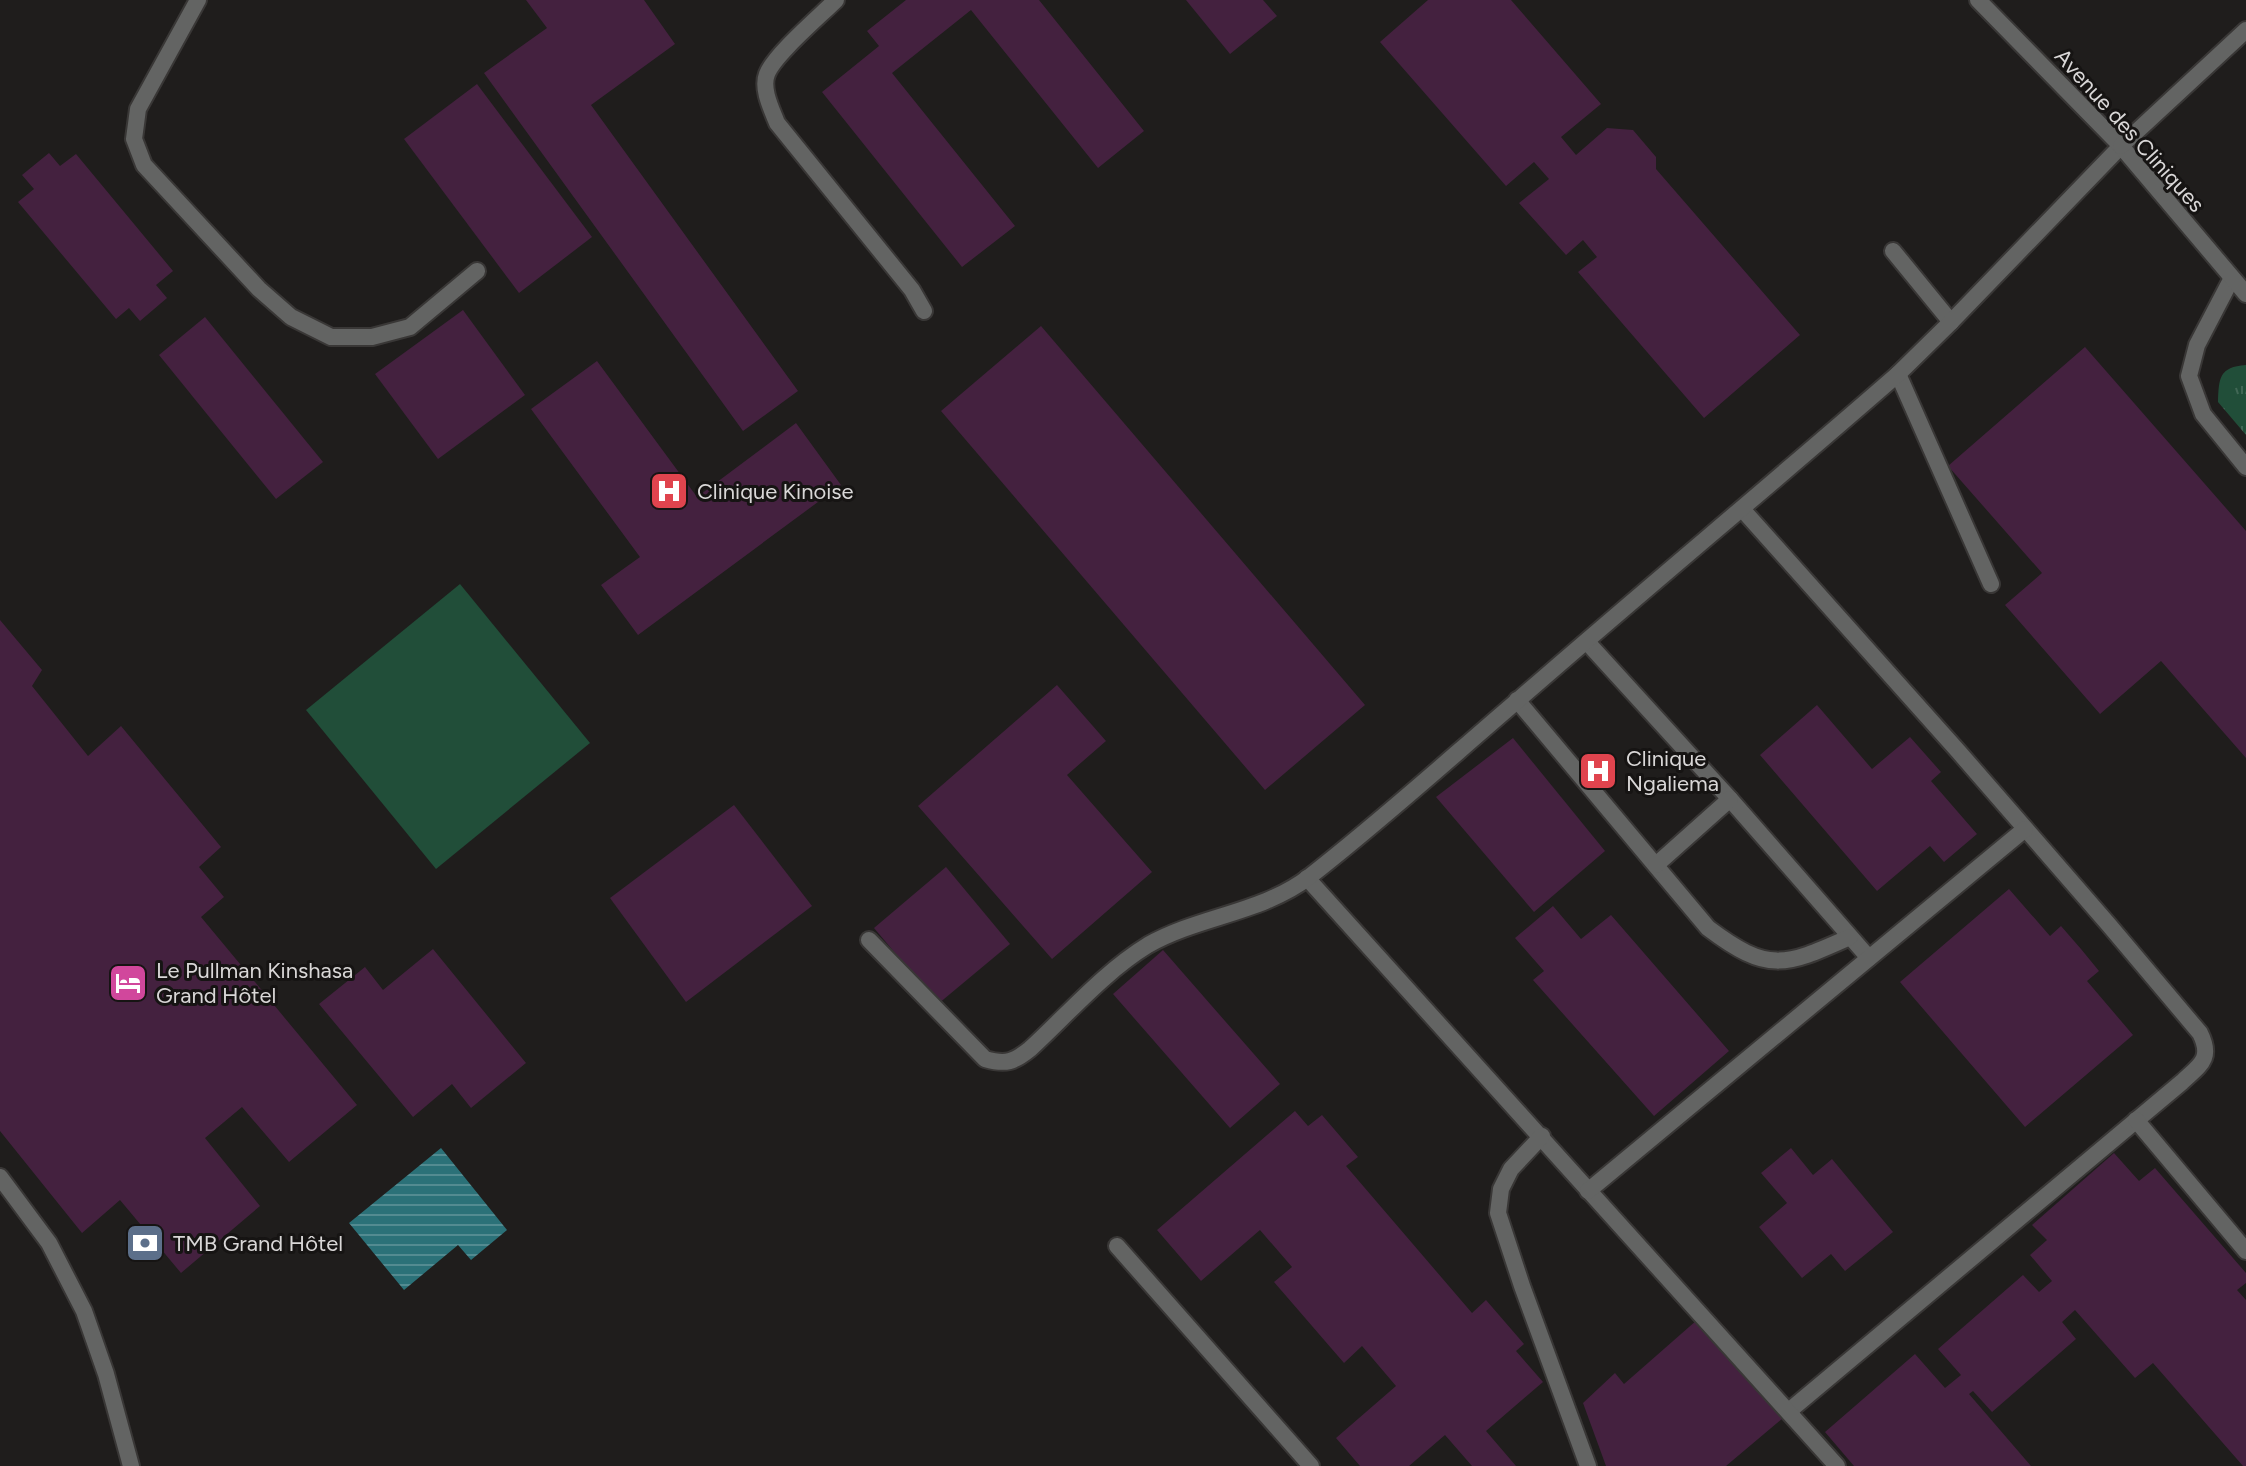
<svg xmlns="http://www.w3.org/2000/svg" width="2246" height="1466" viewBox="0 0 2246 1466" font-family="Figtree,sans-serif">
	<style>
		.grass { fill: url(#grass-tufts) }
		.garden { fill: #214e39 }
		.water { fill: url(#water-rules) }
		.building { fill: #44213f }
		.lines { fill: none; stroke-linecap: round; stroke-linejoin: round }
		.lane-casing { stroke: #393736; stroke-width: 20 }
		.street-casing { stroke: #393736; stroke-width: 20 }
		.lane { stroke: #636463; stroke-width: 16 }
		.street { stroke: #636463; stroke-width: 16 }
		.labels { text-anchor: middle; stroke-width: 6; stroke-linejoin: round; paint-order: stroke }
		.street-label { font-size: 22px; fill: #d9d7d7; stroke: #161413 }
		.poi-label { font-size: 22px; fill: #d9d7d7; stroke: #161413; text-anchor: start }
	</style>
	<defs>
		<pattern id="grass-tufts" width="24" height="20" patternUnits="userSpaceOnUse" patternTransform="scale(2)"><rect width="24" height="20" fill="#214e39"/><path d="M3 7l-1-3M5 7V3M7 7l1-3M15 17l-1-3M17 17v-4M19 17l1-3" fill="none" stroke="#416755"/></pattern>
		<pattern id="water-rules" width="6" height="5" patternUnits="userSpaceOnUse" patternTransform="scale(2)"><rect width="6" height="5" fill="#2b7178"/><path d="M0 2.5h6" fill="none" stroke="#538b91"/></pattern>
	</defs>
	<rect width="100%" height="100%" fill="#1f1d1c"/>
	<!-- grass -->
	<path class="grass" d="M2246,365v70l-28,-33c1,-24 1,-35 28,-37z"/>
	<!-- garden -->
	<path class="garden" d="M460,584l130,159 -154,126 -130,-159z"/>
	<!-- water -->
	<path class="water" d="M441,1148l66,82 -36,30 -13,-15 -54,45 -55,-67z"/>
	<!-- building -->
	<g class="building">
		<path d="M526,0h118l31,44 -84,61 207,286 -55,40 -259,-358 63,-45z"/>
		<path d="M906,0h133l105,131 -46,37 -127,-158 -79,63 123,153 -53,41 -140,-175 57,-46 -12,-15z"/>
		<path d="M1186,0h77l14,16 -47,38z"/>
		<path d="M1428,0h83l90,104 -40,33 15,18 31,-27 26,2 23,27v12l144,166 -96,83 -126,-146 19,-15 -14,-17 -17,15 -47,-52 30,-24 -15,-17 -28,24 -126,-144z"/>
		<path d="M477,84l115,153 -73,56 -115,-154z"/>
		<path d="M49,153l11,13 16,-12 97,117 -17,14 11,13 -27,23 -11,-13 -13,11 -98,-117 16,-13 -12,-14z"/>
		<path d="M463,310l62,85 -87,64 -63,-85z"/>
		<path d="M205,317l118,145 -47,37 -117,-144z"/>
		<path d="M1041,326l324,379 -100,85 -324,-379z"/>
		<path d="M2085,347l161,184v227l-85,-97 -61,53 -95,-109 37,-32 -94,-107z"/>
		<path d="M597,361l100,136 99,-74 45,62 -203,150 -37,-50 39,-28 -109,-148z"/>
		<path d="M0,620l42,50 -10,16 56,70 33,-30 100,121 -22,20 25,30 -23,20 156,188 -68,57 -47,-55 -37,31 55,68 -79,67 -61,-73 -38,33 -82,-102z"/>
		<path d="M1057,685l49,56 -39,34 85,97 -100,87 -134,-153z"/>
		<path d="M1817,705l55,64 38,-32 31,35 -10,9 46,53 -33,28 -14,-16 -53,45 -117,-136z"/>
		<path d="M1513,738l92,113 -71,61 -98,-115z"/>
		<path d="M734,805l78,101 -126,96 -76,-104z"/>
		<path d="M946,867l64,77 -72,60 -64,-76z"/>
		<path d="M2009,889l41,47 11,-10 20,23 18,22 -12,10 46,54 -108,92 -125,-145z"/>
		<path d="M1553,906l28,33 30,-24 118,136 -75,65 -121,-136 11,-9 -29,-33z"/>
		<path d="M433,949l93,114 -55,45 -19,-24 -39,33 -94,-113 46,-37 18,23z"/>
		<path d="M1163,950l117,134 -50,44 -117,-134z"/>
		<path d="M1295,1111l13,15 14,-11 36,42 -12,9 126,147 14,-13 38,44 -8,7 27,31 -57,49 30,35h-44l-27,-31 -36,31h-49l-24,-28 60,-52 -34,-40 -18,17 -70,-81 18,-15 -32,-37 -59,51 -44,-51z"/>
		<path d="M1791,1148l22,27 19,-16 61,73 -48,39 -14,-17 -29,24 -43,-51 28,-24 -26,-30z"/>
		<path d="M2114,1153l25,28 16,-13 91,105v10l-9,7 9,10v166h-3l-90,-103 -18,15 -60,-68 -13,12 14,17 -84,73 -19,-21 -4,3 62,72h-177l-29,-34 90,-78 30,34 16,-13 -23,-26 85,-74 16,17 13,-11 -22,-26 17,-15 -15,-15z"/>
		<path d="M1697,1320l86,98 -57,48h-120l-23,-63 32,-30 9,11z"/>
	</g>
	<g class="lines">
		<!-- lane casing -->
		<g class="lane-casing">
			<g id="lane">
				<path d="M198,0l-60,109 -4,30 10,26 115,124 32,28 40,20h41l38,-10 67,-56"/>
				<path d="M836,0c-16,16 -62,55 -69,74 -6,15 5,36 10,49l135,167 12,21"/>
				<path d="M1893,251l58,71"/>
				<path d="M2232,278l-35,67 -8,31 14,38 43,53"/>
				<path d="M1898,374l93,210"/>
				<path d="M1742,509l216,242 151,174 91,108c13,26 0,32 -18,49l-393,329"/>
				<path d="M1587,642l143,157 139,159"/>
				<path d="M1517,700l191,228c61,46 77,38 142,9"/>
				<path d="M1656,865l74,-66"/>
				<path d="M1307,878l530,588"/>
				<path d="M869,940l116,119c21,6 29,3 45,-10 38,-35 74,-77 118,-104 51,-29 114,-32 161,-68 72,-56 139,-117 208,-176 126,-110 255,-217 381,-327l53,-52 170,-176"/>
				<path d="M2136,1120l110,131"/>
				<path d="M1542,1136l-31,33 -10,20 -3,24 24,73 66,180"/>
				<path d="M0,1177l49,66 35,68 22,63 25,92"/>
				<path d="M1588,1191l437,-362"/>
				<path d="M1117,1246l194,220"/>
			</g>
		</g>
		<!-- street casing -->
		<g class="street-casing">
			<g id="street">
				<path d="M1978,0l143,146 125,148"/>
				<path d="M2121,146l125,-116"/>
			</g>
		</g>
		<!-- lane -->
		<use href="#lane" class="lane"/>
		<!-- street -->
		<use href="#street" class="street"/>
	</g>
	<!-- icons -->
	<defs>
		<g id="hospital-square" transform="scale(2)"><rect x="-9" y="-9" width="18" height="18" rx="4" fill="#e0444e" stroke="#161413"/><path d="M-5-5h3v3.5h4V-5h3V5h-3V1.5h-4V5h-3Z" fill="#fff"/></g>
		<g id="hotel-square" transform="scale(2)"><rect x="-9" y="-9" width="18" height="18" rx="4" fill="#d1479c" stroke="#161413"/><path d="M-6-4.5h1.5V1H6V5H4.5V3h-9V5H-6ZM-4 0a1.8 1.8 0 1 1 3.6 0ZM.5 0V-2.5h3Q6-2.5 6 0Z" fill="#fff"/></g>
		<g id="bank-square" transform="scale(2)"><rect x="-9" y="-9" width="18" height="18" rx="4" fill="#5c6f8a" stroke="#161413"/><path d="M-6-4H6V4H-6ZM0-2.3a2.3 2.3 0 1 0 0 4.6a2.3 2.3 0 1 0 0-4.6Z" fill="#fff"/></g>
	</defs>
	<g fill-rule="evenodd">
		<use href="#hospital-square" x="669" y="491"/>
		<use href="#hospital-square" x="1598" y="771"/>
		<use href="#hotel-square" x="128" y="983"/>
		<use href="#bank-square" x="145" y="1243"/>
	</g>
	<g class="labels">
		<!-- street labels -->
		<g class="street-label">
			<text transform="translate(2130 130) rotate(48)" y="8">Avenue des Cliniques</text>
		</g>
		<!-- poi labels -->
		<g class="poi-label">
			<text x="697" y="499">Clinique Kinoise</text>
			<text x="1626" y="766">Clinique<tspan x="1626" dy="25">Ngaliema</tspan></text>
			<text x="156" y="978">Le Pullman Kinshasa<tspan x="156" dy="25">Grand Hôtel</tspan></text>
			<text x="173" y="1251">TMB Grand Hôtel</text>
		</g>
	</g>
</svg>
